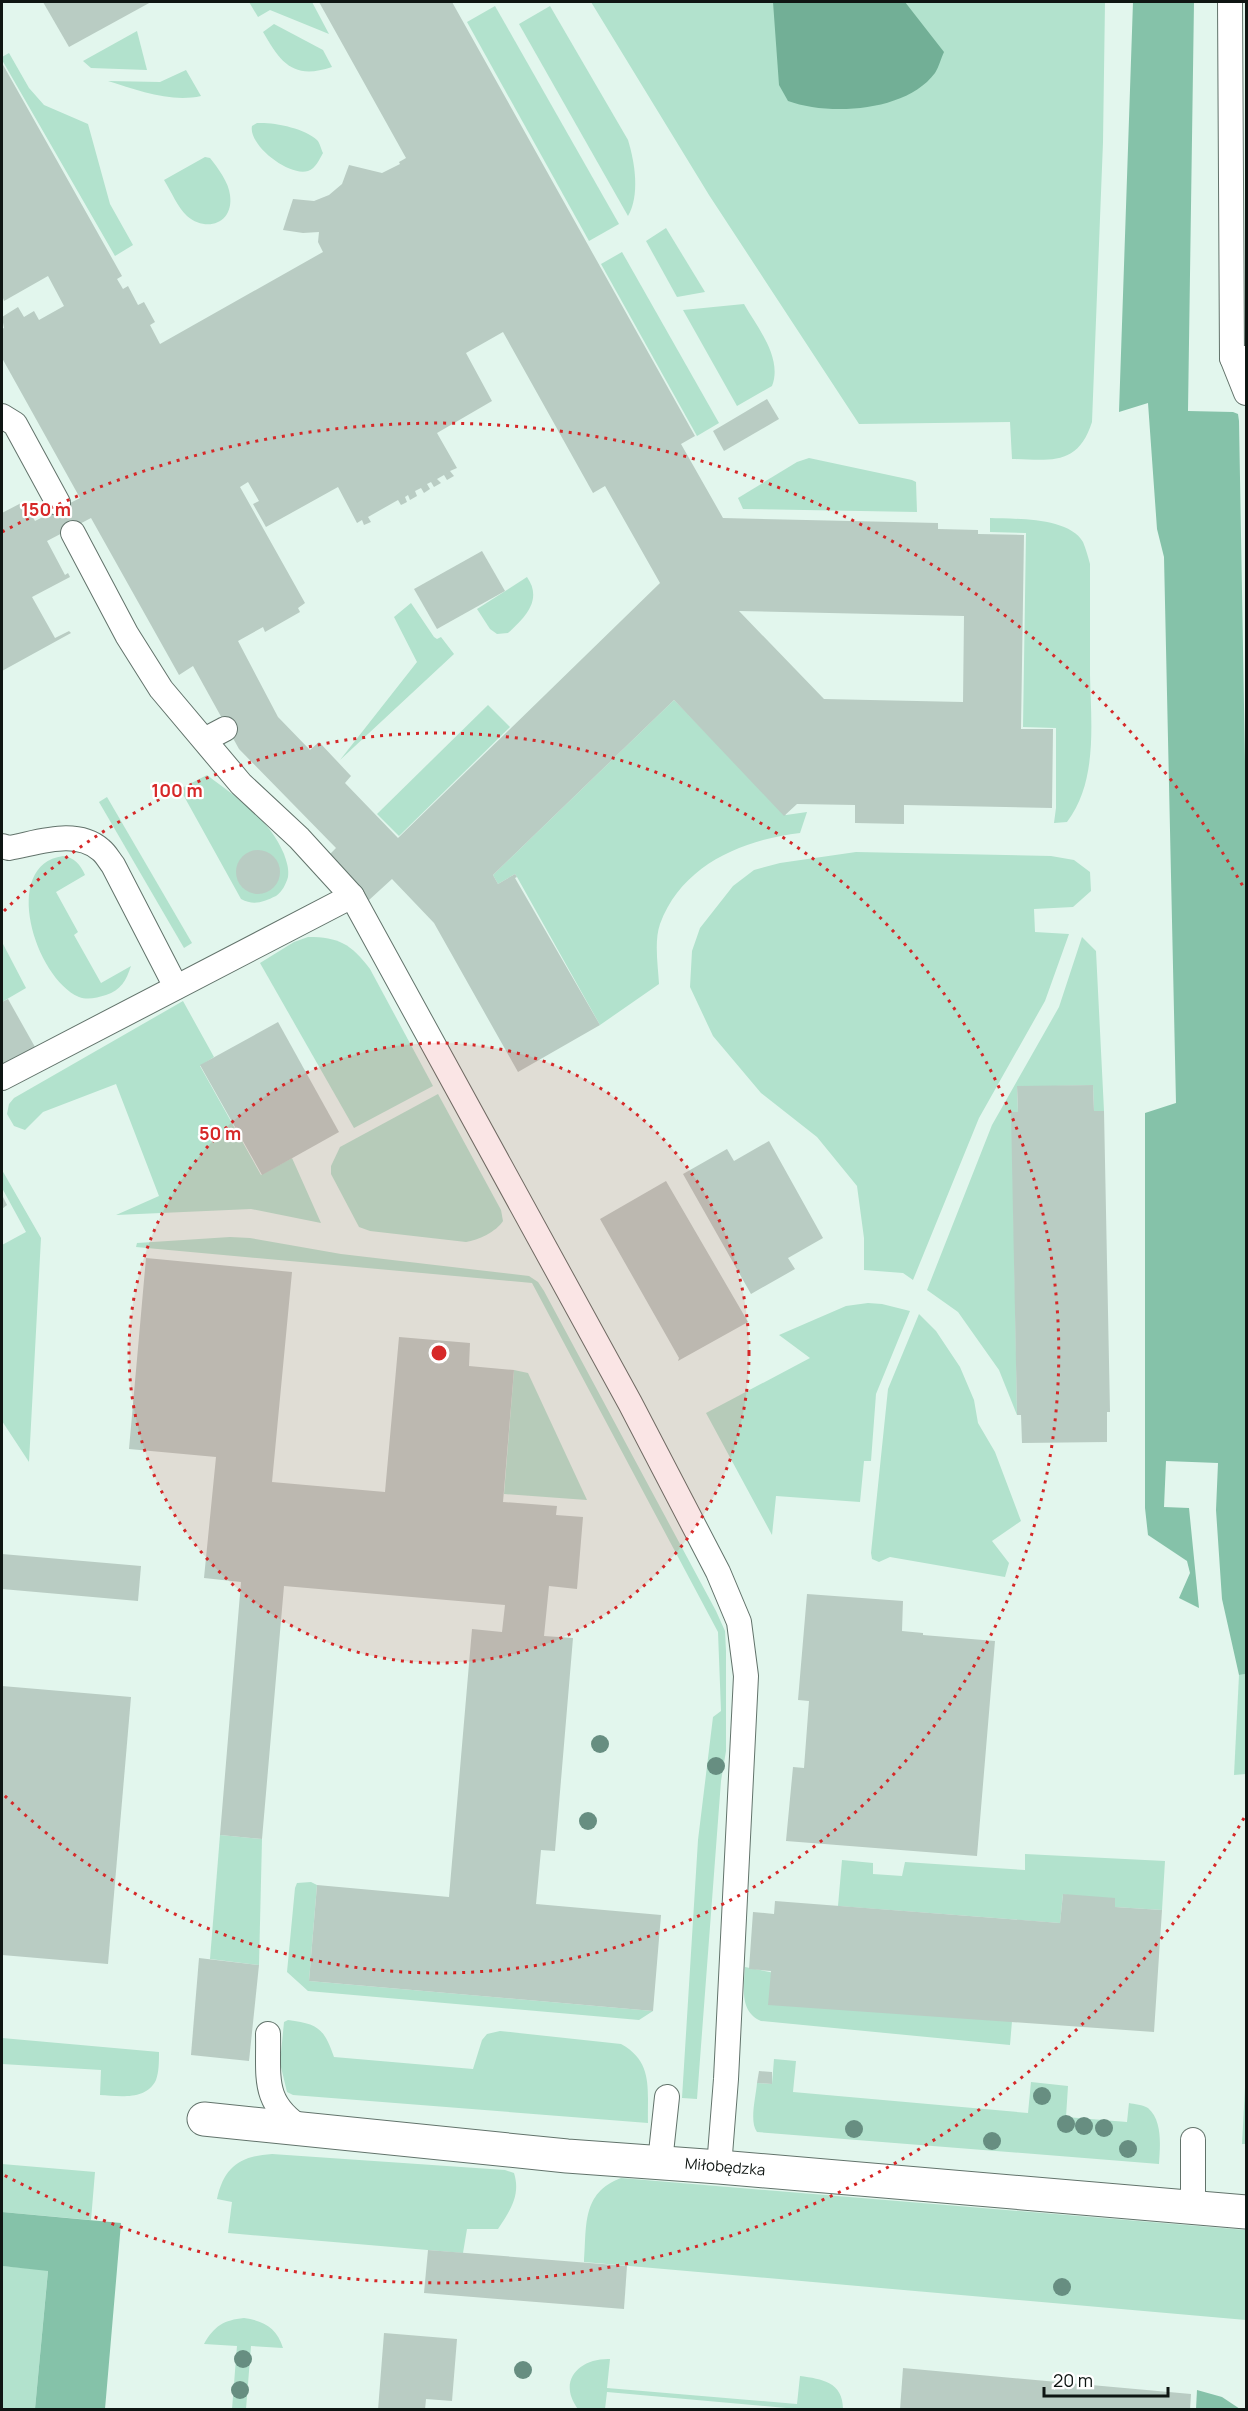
<svg xmlns="http://www.w3.org/2000/svg" width="1248" height="2411" viewBox="0 0 1248 2411" font-family="Manrope,sans-serif">
	<style>
		.green { fill: #b2e2cd }
		.forest { fill: #85c2a9 }
		.water { fill: #72af96 }
		.building { fill: #b9ccc3; fill-rule: evenodd }
		.lines { fill: none; stroke-linecap: round; stroke-linejoin: round }
		.service-casing { stroke: #62736b; stroke-width: 26 }
		.minor-casing { stroke: #62736b; stroke-width: 35 }
		.service { stroke: #fff; stroke-width: 24 }
		.minor { stroke: #fff; stroke-width: 33 }
		.tree { fill: #678e81 }
		.ring { fill: none; stroke: #d62828; stroke-width: 3; stroke-dasharray: 3 6 }
		.labels { text-anchor: middle; stroke-width: 4.5; stroke-linejoin: round; paint-order: stroke }
		.street-label { font-size: 15px; fill: #0f1613; stroke: #fff }
		.centre { fill: #d62828; stroke: #fff; stroke-width: 3 }
		.ring-label { font-size: 18px; text-anchor: middle; font-weight: bold; fill: #d62828; stroke: #fff; stroke-width: 4.5; stroke-linejoin: round; paint-order: stroke }
	</style>
	<rect width="100%" height="100%" fill="#e2f6ed"/>
	<!-- green -->
	<g class="green">
		<path d="M249,2h63l17,32 -59,-24 -12,7z"/>
		<path d="M591,2h514l-2,140 -11,280c-14,44 -41,38 -80,37l-2,-37 -151,2 -150,-229z"/>
		<path d="M495,6l124,218 -30,17 -122,-219z"/>
		<path d="M550,6l78,134c7,23 12,55 0,76l-109,-192z"/>
		<path d="M274,24l49,26 9,17c-39,13 -51,-4 -69,-35z"/>
		<path d="M137,31l10,39 -56,-2 -8,-7z"/>
		<path d="M9,53l20,35 15,17 44,19 22,80 23,41 -18,11 -113,-196v-3z"/>
		<path d="M186,70l15,26c-30,7 -64,-6 -93,-15l52,1z"/>
		<path d="M257,123c16,-1 48,5 60,17 3,3 4,9 6,13 -4,7 -7,15 -15,18 -19,6 -60,-26 -56,-45z"/>
		<path d="M205,157l5,1c8,10 19,25 20,37 4,28 -23,38 -43,21 -9,-8 -16,-25 -23,-36z"/>
		<path d="M666,228l39,64 -28,5 -31,-56z"/>
		<path d="M622,252l97,171 -22,13 -96,-172z"/>
		<path d="M744,304c13,23 39,54 28,82l-35,20 -54,-96z"/>
		<path d="M809,458l103,22 4,2 1,30 -174,-3 -5,-11 59,-36z"/>
		<path d="M990,518c25,1 79,-1 93,24 3,7 5,15 7,22 0,37 0,74 0,111 1,48 8,106 -23,147l-13,1 2,-15v-80l-33,-1 3,-194 -36,-1z"/>
		<path d="M527,577c16,23 -2,40 -19,56l-11,1 -7,-5 -13,-20z"/>
		<path d="M411,603l23,34 3,2 4,-2 13,17 -114,106 77,-98 -23,-45z"/>
		<path d="M674,700l112,115 21,-3 -7,21c-58,7 -118,32 -140,91 -6,17 -2,42 -1,60l-59,41 -83,-148 -2,-3 -17,10 -5,-9z"/>
		<path d="M488,705l22,22 -111,109 -22,-22z"/>
		<path d="M207,775c31,24 61,42 77,79 3,9 5,14 4,23 -2,7 -6,15 -12,19 -13,6 -22,10 -35,3l-61,-110z"/>
		<path d="M107,797l85,146 -8,5 -85,-146z"/>
		<path d="M856,852l195,4 23,4 16,12 1,19 -18,16 -39,2 1,23 34,2 -24,67 -66,117 -66,162 -10,-7 -39,-3v-32l-7,-52 -40,-49 -56,-44 -48,-57 -23,-49 2,-36 8,-23 33,-42 21,-16 26,-7z"/>
		<path d="M63,856c12,2 17,8 22,19l-29,17 22,40 -4,3 27,48 30,-17c-5,15 -10,24 -25,29 -9,3 -19,5 -27,2 -44,-19 -79,-132 -16,-141z"/>
		<path d="M308,937c31,0 43,7 62,32l63,117 -79,42 -94,-165 34,-21z"/>
		<path d="M1082,937l14,14 8,160h-10l-1,-26 -76,2 1,25h-6l5,303 -18,-45 -41,-58 -31,-22 65,-165 67,-118z"/>
		<path d="M2,942l24,46 -24,14z"/>
		<path d="M183,1001l31,56 -14,9 61,109 31,-17 29,65 -70,-14 -135,6 43,-19 -43,-112 -73,28 -18,18 -11,-4 -7,-12 2,-10 5,-6z"/>
		<path d="M438,1094l63,116 2,11c-7,11 -25,19 -37,21l-96,-11 -11,-4 -28,-53v-8l9,-19z"/>
		<path d="M2,1170l39,68 -12,224 -27,-41v-176l24,-13 -24,-44z"/>
		<path d="M230,1237l20,1 91,16 188,22 9,6 6,9 172,320 9,20 1,20v100l-5,30 -24,318 -15,-1 16,-258 15,-123 8,-6 -3,-79 -186,-349 -396,-36 1,-4z"/>
		<path d="M868,1303l14,1 28,7 -34,83 -5,67h-7l-4,41 -84,-6 -4,39 -66,-122 104,-55 -31,-23 67,-29z"/>
		<path d="M919,1314l17,17 24,36 14,33 4,23 17,29 26,69 -29,20 17,22 -4,14 -115,-20 -11,5 -7,-3 -1,-6 17,-164z"/>
		<path d="M514,1370l14,3 59,127 -83,-6z"/>
		<path d="M1246,1674v100l-12,1 5,-100z"/>
		<path d="M220,1835l42,4 -3,126 -49,-6z"/>
		<path d="M1025,1854l140,7 -3,49 -47,-3 -52,-13 -3,29 -222,-17 4,-46 31,3v11l29,2 3,-14 120,8z"/>
		<path d="M311,1882l6,3 -8,96 344,30 -14,9 -331,-29 -21,-19 8,-84 2,-5z"/>
		<path d="M745,1967l267,54 -2,24 -249,-24c-22,-9 -17,-35 -16,-54z"/>
		<path d="M288,2020c30,4 36,8 46,37l139,12 9,-29 5,-6 13,-3 121,13c33,18 26,46 27,79l-355,-28 -6,-3 -7,-29 4,-41z"/>
		<path d="M2,2038l157,14c0,9 0,20 -3,28 -10,21 -38,16 -56,15l1,-25 -99,-6z"/>
		<path d="M774,2059l22,2 -3,31 235,21 3,-31 37,4 -2,31 61,5 2,-19c5,1 14,2 19,5 15,13 12,39 11,56l-402,-32c-8,-11 -1,-35 0,-49l15,1z"/>
		<path d="M1246,2069v75h-4z"/>
		<path d="M272,2154l233,16 9,3c7,22 -4,38 -16,56h-31l-4,24 -235,-20 4,-31 -15,-3c7,-32 23,-43 55,-45z"/>
		<path d="M2,2164l93,8 -4,48 -89,-8z"/>
		<path d="M621,2178l625,52v90l-662,-58c3,-36 -3,-69 37,-84z"/>
		<path d="M2,2266l46,4 -13,139h-33z"/>
		<path d="M244,2318c20,3 33,10 39,30l-32,-2 -5,63h-14l5,-63 -33,-2c10,-18 20,-24 40,-26z"/>
		<path d="M610,2359l-3,29 190,16 3,-28c22,3 43,6 43,33h-46l-190,-17 -2,17h-27c-21,-28 1,-51 32,-50z"/>
	</g>
	<!-- forest -->
	<g class="forest">
		<path d="M1133,2h61l-6,409 45,1 5,2 1,7 7,398v855l-7,1 -17,-76 -6,-89 2,-47 -52,-2 -2,46 25,1 10,100 -20,-10 11,-25 -3,-12 -39,-26 -3,-27v-395l31,-10 -12,-546 -7,-28 -9,-126 -29,9z"/>
		<path d="M2,2212l119,11 -16,186h-70l13,-138 -46,-5z"/>
		<path d="M1197,2390l25,7 18,12h-44z"/>
	</g>
	<!-- water -->
	<path class="water" d="M773,2h132l39,50c-3,6 -5,15 -9,21 -29,39 -106,43 -147,28l-9,-16z"/>
	<!-- building -->
	<g class="building">
		<path d="M43,2h108l-82,45z"/>
		<path d="M319,2h133l243,434 -14,8 42,74 215,5v6l40,1v4l46,1 -3,194h32l-1,79 -148,-3v19l-49,-1v-18l-58,-1 -13,12 -110,-116 -181,175 5,9 17,-10 2,3 -2,1 85,147 -82,47 -84,-149 -42,-44 -23,21 -43,-42 10,-10 -97,-99 -46,-83 -14,9 -88,-157 -44,23 18,34 3,-2 2,4 -38,20 23,41 14,-7 2,2 -69,38v-158l23,-12 10,20 45,-23 -78,-140v-29l2,-1 -2,-11 16,-10 6,10 10,-6 5,9 25,-14 -16,-30 -44,25 -2,-6v-232l111,197 9,16 -5,3 6,10 5,-3 10,19 6,-3 11,20 -5,3 10,19 163,-92 -5,-10 1,-10 -16,1 -20,-3 10,-31 21,2 15,-6 13,-11 7,-19 33,8 18,-9 -1,-2 7,-4zM503,332l90,161 12,-7 55,97 -262,255 -53,-55 6,-7 -32,-34 -9,8 -32,-33 -40,-76 25,-14 2,5 35,-20 -2,-4 7,-5 -65,-116 8,-5 11,19 -6,3 13,23 72,-40 19,36 5,-3 2,5 7,-3 -3,-5 30,-17 3,5 6,-3 -2,-5 3,-2 2,5 7,-4 -2,-5 6,-3 3,5 6,-4 -3,-5 4,-2 3,5 7,-4 -4,-4 7,-4 3,5 7,-4 -4,-5 7,-3 -20,-35 55,-32 -26,-48zM739,611l225,5 -1,86 -139,-3z"/>
		<path d="M767,399l12,20 -55,32 -11,-20z"/>
		<path d="M482,551l23,40 -68,38 -23,-40z"/>
		<circle cx="258" cy="872" r="22"/>
		<path d="M8,999l27,48 -33,19v-64z"/>
		<path d="M278,1022l61,110 -77,43 -62,-110z"/>
		<path d="M1093,1085l1,26h10l6,301h-3v30l-85,1 -1,-28h-4l-6,-303h7l-1,-26z"/>
		<path d="M769,1141l54,97 -35,20 7,11 -44,25 -68,-120 44,-25 7,12z"/>
		<path d="M666,1181l82,141 -70,39 1,-3 -79,-139z"/>
		<path d="M2,1195l5,10 -5,4z"/>
		<path d="M146,1258l146,14 -20,210 113,10 14,-155 71,6 -1,23 45,4 -11,132 54,4 -1,9 27,2 -6,72 -28,-3 -5,50 29,2 -18,213 -14,-1 -5,54 125,11 -8,96 -344,-30 8,-96 132,12 23,-268 30,3 3,-27 -221,-19 -22,253 -42,-4 21,-253 -37,-4 12,-121 -87,-8z"/>
		<path d="M2,1554l139,12 -3,35 -136,-12z"/>
		<path d="M807,1594l96,7 -1,30 21,2v2l72,6 -18,215 -191,-15 7,-74 11,1 5,-67 -11,-1z"/>
		<path d="M2,1686l129,11 -23,267 -106,-9z"/>
		<path d="M1063,1894l52,4v9l47,3 -8,122 -386,-27 3,-34 -22,-2 4,-57 21,2 1,-13 285,22z"/>
		<path d="M199,1958l60,7 -10,96 -58,-6z"/>
		<path d="M759,2071l13,1v12l-15,-1z"/>
		<path d="M428,2250l199,16 -3,43 -200,-16z"/>
		<path d="M384,2333l73,6 -5,62 -26,-2 -1,11h-47z"/>
		<path d="M903,2368l288,26 -1,16h-290z"/>
	</g>
	<g class="lines">
		<!-- service casing -->
		<g class="service-casing">
			<g id="service">
				<path d="M1230,2l2,356h14"/>
				<path d="M1232,358l14,35"/>
				<path d="M2,416l13,8 43,79"/>
				<path d="M73,533l54,102 34,54 80,95 58,54 53,58 278,507 88,169 21,50 7,54 -20,403 -7,88"/>
				<path d="M206,739l19,-10"/>
				<path d="M2,846l7,2c29,-5 67,-20 92,2 5,4 8,10 12,15l63,122"/>
				<path d="M2,1078l350,-182"/>
				<path d="M268,2034c1,43 -7,69 35,95"/>
				<path d="M1193,2140v67"/>
				<path d="M660,2162l7,-65"/>
			</g>
		</g>
		<!-- minor casing -->
		<g class="minor-casing">
			<path id="minor" d="M204,2119l363,37 152,11 527,45"/>
		</g>
		<!-- service -->
		<use href="#service" class="service"/>
		<!-- minor -->
		<use href="#minor" class="minor"/>
	</g>
	<!-- trees -->
	<g class="tree">
		<circle cx="600" cy="1744" r="9"/>
		<circle cx="716" cy="1766" r="9"/>
		<circle cx="588" cy="1821" r="9"/>
		<circle cx="1042" cy="2096" r="9"/>
		<circle cx="1066" cy="2124" r="9"/>
		<circle cx="1084" cy="2126" r="9"/>
		<circle cx="1104" cy="2128" r="9"/>
		<circle cx="854" cy="2129" r="9"/>
		<circle cx="992" cy="2141" r="9"/>
		<circle cx="1128" cy="2149" r="9"/>
		<circle cx="1062" cy="2287" r="9"/>
		<circle cx="243" cy="2359" r="9"/>
		<circle cx="523" cy="2370" r="9"/>
		<circle cx="240" cy="2390" r="9"/>
	</g>
	<!-- distance rings -->
	<circle cx="439" cy="1353" r="310" fill="#d62828" fill-opacity=".12"/>
	<g class="ring">
		<circle cx="439" cy="1353" r="310"/>
		<path d="M4 911A620 620 0 1 1 4 1795"/>
		<path d="M1244 1818A930 930 0 0 1 2 2174M2 532A930 930 0 0 1 1244 888"/>
	</g>
	<g class="labels">
		<!-- street labels -->
		<g class="street-label">
			<text transform="translate(725 2167) rotate(5)" y="5">Miłobędzka</text>
		</g>
	</g>
	<circle cx="439" cy="1353" r="9" class="centre"/>
	<g class="ring-label">
		<text x="46" y="516">150 m</text>
		<text x="177" y="797">100 m</text>
		<text x="220" y="1140">50 m</text>
	</g>
	<!-- border -->
	<rect width="1248" height="2411" fill="none" stroke="#0f1613" stroke-width="6"/>
	<!-- scale -->
	<path d="M1044 2387v9h124v-9" fill="none" stroke="#0f1613" stroke-width="3"/>
	<text x="1053" y="2387" font-size="18" fill="#0f1613" stroke="#ffffff" stroke-width="4.5" paint-order="stroke">20 m</text>
</svg>
